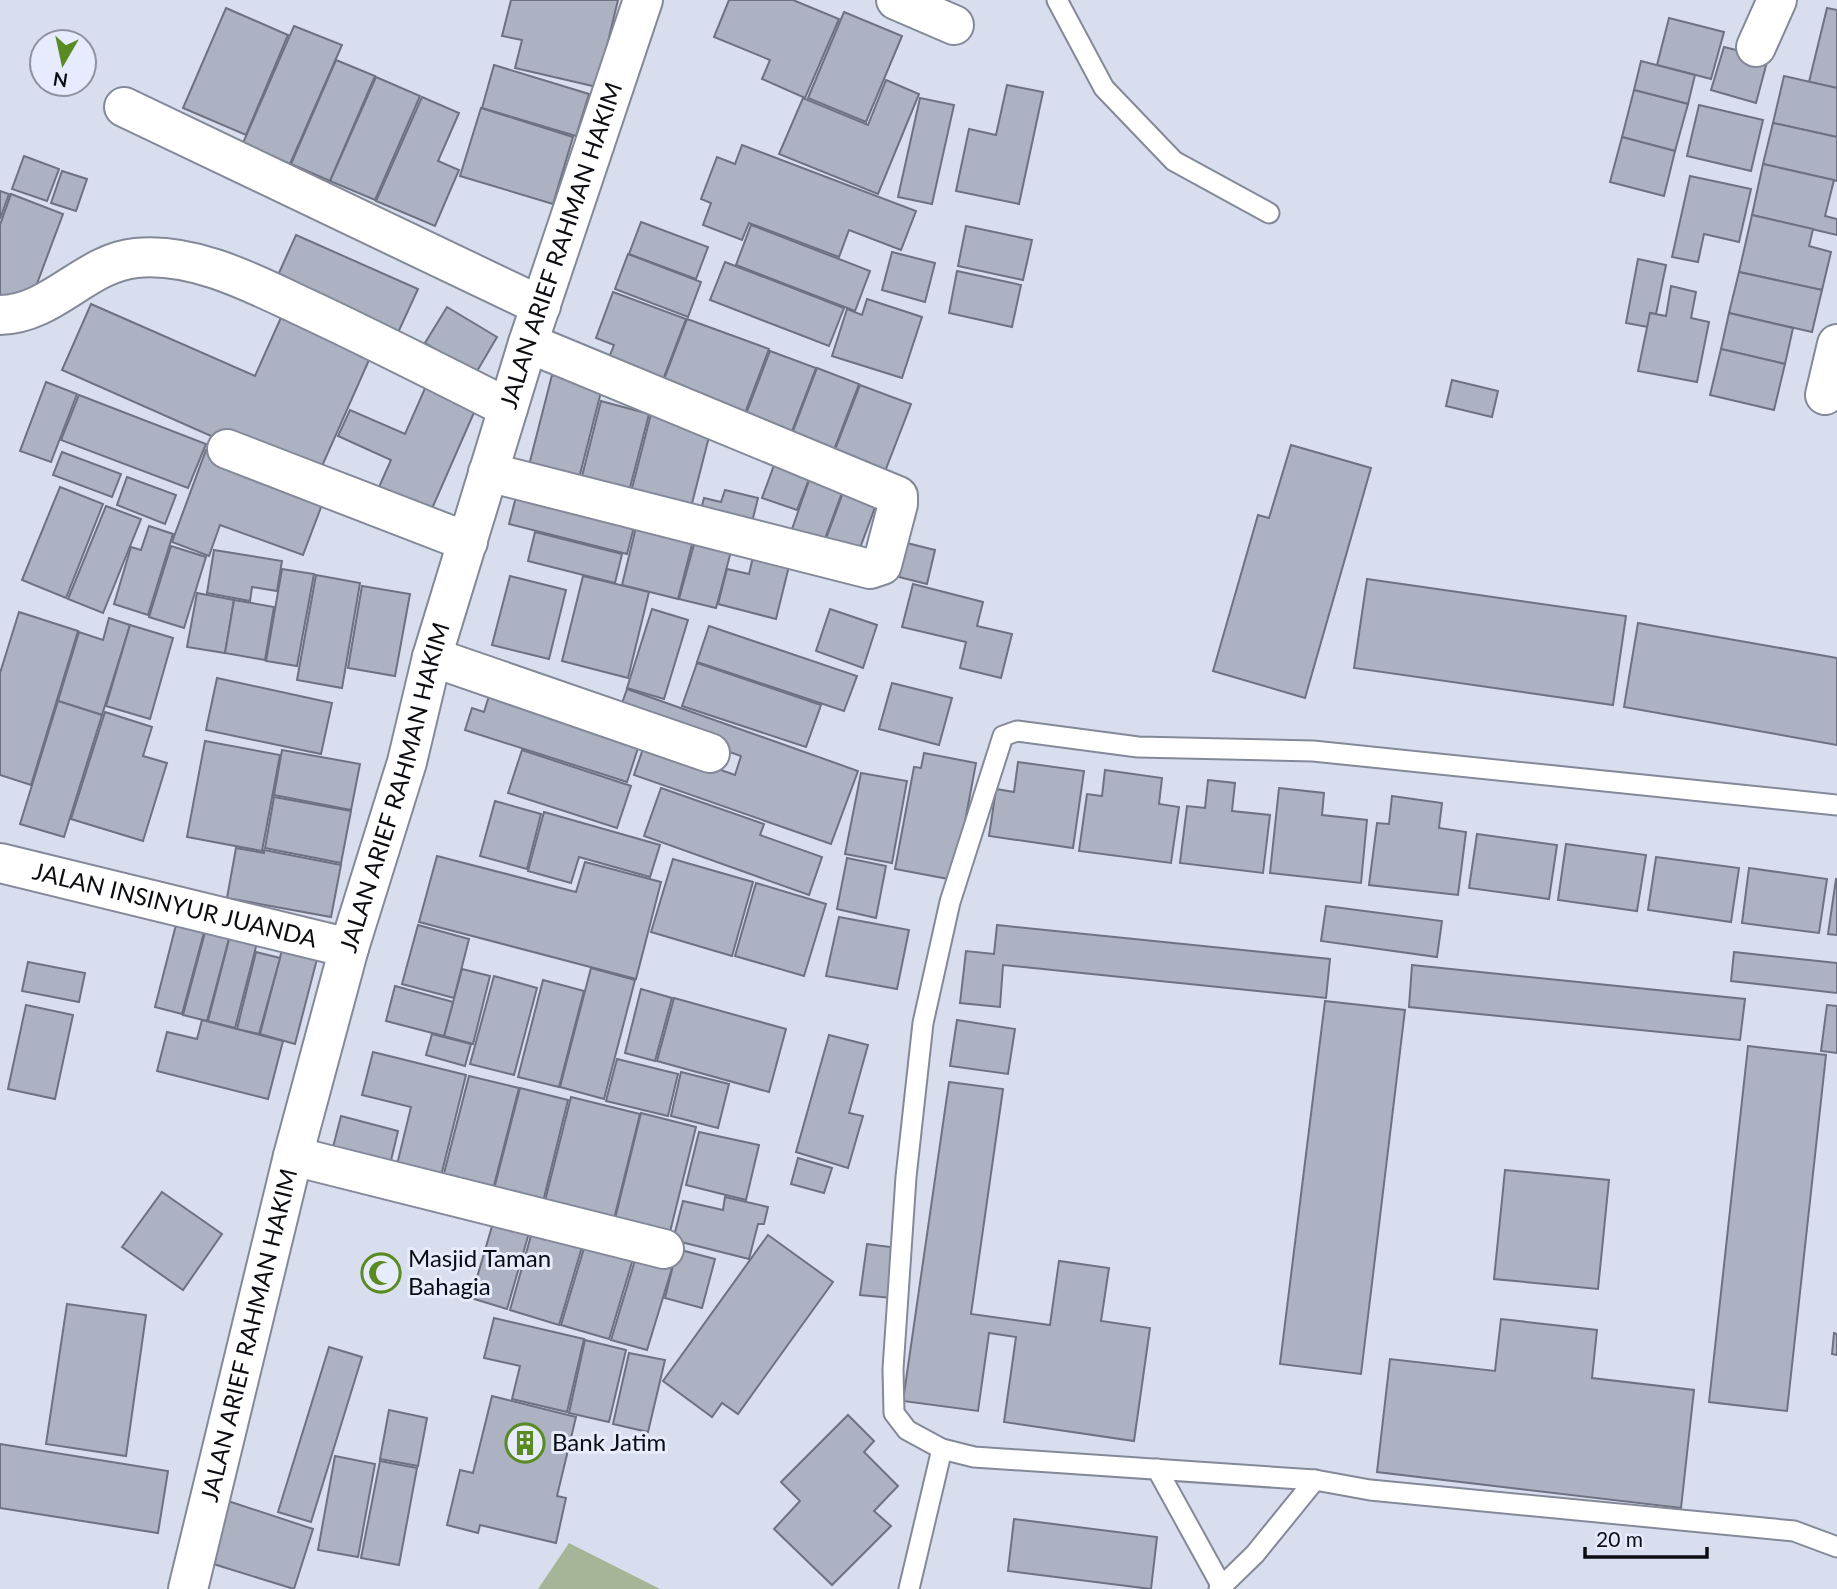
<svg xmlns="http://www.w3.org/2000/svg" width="1837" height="1589" viewBox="0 0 1837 1589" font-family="Lato,sans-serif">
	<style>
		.green { fill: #a4b697 }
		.building { fill: #adb2c2; stroke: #6d7181; stroke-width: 2 }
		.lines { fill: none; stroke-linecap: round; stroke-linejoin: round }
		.lane-casing { stroke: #848999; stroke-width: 23 }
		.street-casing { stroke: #848999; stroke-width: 42 }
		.lane { stroke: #fff; stroke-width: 19 }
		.street { stroke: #fff; stroke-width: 38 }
		.labels { text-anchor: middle; stroke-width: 6; stroke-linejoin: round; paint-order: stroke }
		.street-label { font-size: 24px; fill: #0c0d13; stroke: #e6ebfd }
		.poi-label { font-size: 24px; fill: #0c0d13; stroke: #e6ebfd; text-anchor: start }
	</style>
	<rect width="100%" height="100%" fill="#d9deef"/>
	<!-- green -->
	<path class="green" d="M569,1543l91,46h-122z"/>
	<!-- building -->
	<g class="building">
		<path d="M511,0h107l-21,87 -82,-19 7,-28 -20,-4z"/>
		<path d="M729,0h64l46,19 -34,79 -43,-19 8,-19 -56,-23z"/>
		<path d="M226,8l62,27 -42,100 -63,-27z"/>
		<path d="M1827,8l10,2v78l-28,-6z"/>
		<path d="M844,12l58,24 -36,86 -58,-24z"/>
		<path d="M1669,18l55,14 -13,47 -54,-14z"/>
		<path d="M294,26l48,19 -52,119 -47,-21z"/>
		<path d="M1724,47l44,11 -12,45 -45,-13z"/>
		<path d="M336,60l39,16 -45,105 -39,-17z"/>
		<path d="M1641,61l54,14 -7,29 -54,-14z"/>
		<path d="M494,65l95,29 -13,42 -94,-28z"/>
		<path d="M1784,76l53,12v49l-64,-14z"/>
		<path d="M376,77l44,19 -45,104 -45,-19z"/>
		<path d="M886,80l33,14 -41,100 -99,-40 24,-56 65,27z"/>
		<path d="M1007,85l36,7 -24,112 -63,-13 13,-62 27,6z"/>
		<path d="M1634,90l54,14 -13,47 -53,-14z"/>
		<path d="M422,97l37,16 -21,48 21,9 -24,56 -59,-25z"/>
		<path d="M920,98l34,7 -22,99 -34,-7z"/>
		<path d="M1699,105l64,15 -12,51 -64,-15z"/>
		<path d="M481,108l92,29 -20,67 -93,-28z"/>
		<path d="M1773,123l64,14v44l-74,-17z"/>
		<path d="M1622,137l53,14 -11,45 -54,-14z"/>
		<path d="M742,145l174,66 -15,39 -52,-20 -10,27 -90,-34 -7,17 -39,-15 8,-22 -10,-4 16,-42 18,7z"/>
		<path d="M24,156l35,13 -12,32 -35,-12z"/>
		<path d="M1763,164l71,16 -9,36 12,3v16l-85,-20z"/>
		<path d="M62,171l25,8 -11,32 -25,-8z"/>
		<path d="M1690,176l61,13 -12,53 -35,-8 -6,28 -26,-5z"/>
		<path d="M0,191l9,3 -9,25z"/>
		<path d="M11,194l52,20 -34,91 -29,-10v-70z"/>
		<path d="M1752,215l61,14 -4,17 22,6 -9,38 -83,-18z"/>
		<path d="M641,222l67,25 -12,32 -67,-25z"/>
		<path d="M751,225l119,46 -15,40 -119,-46z"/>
		<path d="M966,226l66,14 -9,40 -65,-14z"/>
		<path d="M296,235l122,54 -22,48 -122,-53z"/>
		<path d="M892,252l43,11 -10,39 -43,-12z"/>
		<path d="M628,254l73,28 -13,35 -73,-28z"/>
		<path d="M1638,259l28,6 -10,49 -6,-1 -2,14 -22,-4z"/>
		<path d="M725,262l119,46 -15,38 -119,-46z"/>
		<path d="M957,271l64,14 -9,42 -63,-14z"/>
		<path d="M1739,272l83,18 -10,42 -83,-19z"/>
		<path d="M1671,286l25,6 -5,26 18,4 -12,60 -59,-11 12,-58 16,3z"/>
		<path d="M613,292l73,27 -27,71 -55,-20 10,-25 -18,-7z"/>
		<path d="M867,299l55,18 -20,61 -70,-22 15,-47 15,6z"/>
		<path d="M91,304l164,72 28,-63 90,38 -58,131 -253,-112z"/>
		<path d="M447,307l50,30 -21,36 -51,-30z"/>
		<path d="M1729,313l64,15 -8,36 -64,-15z"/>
		<path d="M687,319l82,30 -27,72 -82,-31z"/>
		<path d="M1721,349l64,15 -11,46 -64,-15z"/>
		<path d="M770,351l46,17 -27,71 -46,-17z"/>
		<path d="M817,368l42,16 -27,71 -42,-16z"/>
		<path d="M552,375l50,13 -26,102 -50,-13z"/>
		<path d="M1452,380l46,11 -6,26 -46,-11z"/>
		<path d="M46,382l31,12 -26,68 -31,-11z"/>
		<path d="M860,385l51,19 -27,70 -51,-19z"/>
		<path d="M426,386l50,22 -49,112 -52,-24 16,-36 -53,-24 12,-26 55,24z"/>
		<path d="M79,395l127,49 -18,44 -127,-48z"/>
		<path d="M601,401l48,13 -23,89 -48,-11z"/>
		<path d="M651,414l60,15 -23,90 -60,-15z"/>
		<path d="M1291,445l80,23 -66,230 -92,-27 45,-156 11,3z"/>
		<path d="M206,450l120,44 -23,61 -83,-30 -11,31 -37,-14z"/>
		<path d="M62,452l59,22 -9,23 -59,-22z"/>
		<path d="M777,457l36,12 -16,41 -35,-12z"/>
		<path d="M813,469l33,13 -23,62 -32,-12z"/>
		<path d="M127,477l49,18 -11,29 -48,-19z"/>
		<path d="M847,482l33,12 -23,62 -33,-12z"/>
		<path d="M519,485l118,30 -10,39 -118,-30z"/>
		<path d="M60,487l43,17 -37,94 -44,-18z"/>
		<path d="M725,490l33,8 -9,36 -51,-13 6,-23 17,4z"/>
		<path d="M106,506l35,13 -38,94 -35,-14z"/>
		<path d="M639,515l57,14 -18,70 -56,-14z"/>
		<path d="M149,526l24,8 -25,81 -34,-11 17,-57 10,3z"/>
		<path d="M698,530l36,10 -18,68 -37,-9z"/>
		<path d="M535,532l87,22 -7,29 -87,-22z"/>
		<path d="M907,543l28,7 -8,34 -28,-7z"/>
		<path d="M171,546l35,11 -22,71 -35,-11z"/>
		<path d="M214,550l68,11 -5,30 -25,-4 -2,14 -43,-8z"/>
		<path d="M753,557l36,9 -13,53 -58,-15 9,-35 22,5z"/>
		<path d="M282,569l32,5 -17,92 -31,-5z"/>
		<path d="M316,575l44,8 -18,105 -45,-8z"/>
		<path d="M510,576l56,14 -17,69 -57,-14z"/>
		<path d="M583,576l66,16 -21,86 -66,-17z"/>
		<path d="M1367,579l259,37 -13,89 -259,-37z"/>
		<path d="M913,584l70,18 -6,24 35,8 -11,44 -41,-10 6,-26 -64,-15z"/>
		<path d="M362,586l48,8 -15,82 -47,-8z"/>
		<path d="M197,593l37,7 -9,53 -38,-6z"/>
		<path d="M234,600l40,7 -9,53 -40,-7z"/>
		<path d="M652,609l36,11 -24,79 -37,-11z"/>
		<path d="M830,609l47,16 -14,43 -47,-17z"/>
		<path d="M19,612l59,19 -47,154 -31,-10v-102z"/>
		<path d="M109,618l21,7 -28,90 -44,-14 21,-69 24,8z"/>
		<path d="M1638,623l199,35v87l-213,-38z"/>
		<path d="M130,625l43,13 -23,81 -44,-13z"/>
		<path d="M709,626l148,50 -13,35 -147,-49z"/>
		<path d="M697,663l124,42 -15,42 -124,-41z"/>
		<path d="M217,678l115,25 -11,51 -115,-24z"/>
		<path d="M892,683l60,15 -13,47 -60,-16z"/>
		<path d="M627,689l231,82 -27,73 -197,-69 11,-32 90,32 6,-19 -122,-44z"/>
		<path d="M489,696l150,49 -12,37 -162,-52 7,-22 12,4z"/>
		<path d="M58,701l44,14 -38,122 -44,-13z"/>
		<path d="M105,712l47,15 -9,29 24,7 -24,78 -72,-22z"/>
		<path d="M205,741l75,14 -18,96 -75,-14z"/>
		<path d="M282,750l78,14 -9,46 -77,-15z"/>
		<path d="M522,750l109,36 -14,42 -109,-35z"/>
		<path d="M924,753l52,10 -22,117 -59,-11 19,-102 7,1z"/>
		<path d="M1018,762l66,9 -11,77 -84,-12 7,-47 18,3z"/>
		<path d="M1105,770l57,8 -3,26 20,3 -8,56 -92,-12 8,-57 15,2z"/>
		<path d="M861,773l46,8 -15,82 -47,-9z"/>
		<path d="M1208,780l27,3 -3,28 38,4 -7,58 -83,-10 7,-57 18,2z"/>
		<path d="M661,788l103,36 -4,11 62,22 -13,38 -165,-59z"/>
		<path d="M1279,788l45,5 -2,22 45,5 -6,63 -91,-10z"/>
		<path d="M1392,796l50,7 -3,25 27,4 -8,63 -89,-10 8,-62 12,1z"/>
		<path d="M274,797l77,14 -10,52 -76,-15z"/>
		<path d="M495,801l46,13 -14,55 -47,-13z"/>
		<path d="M544,812l116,33 -10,32 -71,-20 -8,26 -43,-12z"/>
		<path d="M1477,834l80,11 -8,54 -80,-11z"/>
		<path d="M1566,844l80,11 -9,56 -79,-11z"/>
		<path d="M236,848l28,5v-3l77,15 -10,52 -104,-19z"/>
		<path d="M437,856l139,36 9,-30 76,20 -25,97 -217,-57z"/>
		<path d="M1656,857l83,11 -8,54 -83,-12z"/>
		<path d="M847,858l39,8 -10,52 -39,-9z"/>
		<path d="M673,859l80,23 -21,74 -81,-24z"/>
		<path d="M1749,868l78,11 -8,54 -77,-10z"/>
		<path d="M1836,879h1v56l-9,-1z"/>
		<path d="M756,883l70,21 -22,72 -69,-20z"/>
		<path d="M1326,906l116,15 -5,36 -116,-16z"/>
		<path d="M178,917l28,8 -24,89 -27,-7z"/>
		<path d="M839,917l70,13 -12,59 -71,-13z"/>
		<path d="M207,925l24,6 -24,90 -24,-6z"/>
		<path d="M418,925l51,14 -15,59 -52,-14z"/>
		<path d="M997,925l333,34 -4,39 -323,-33 -3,42 -40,-4 6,-52 28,3z"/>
		<path d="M231,932l27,7 -23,89 -27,-7z"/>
		<path d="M283,946l35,9 -23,89 -35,-10z"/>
		<path d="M256,952l24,6 -21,76 -22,-5z"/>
		<path d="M1734,952l103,11v30l-106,-12z"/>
		<path d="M28,962l57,11 -6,29 -57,-11z"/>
		<path d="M1412,965l333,34 -5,41 -331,-33z"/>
		<path d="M591,968l44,12 -31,119 -44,-12z"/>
		<path d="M462,969l28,7 -17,68 -29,-8z"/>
		<path d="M494,976l43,12 -23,87 -44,-11z"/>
		<path d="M543,980l41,11 -25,96 -41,-10z"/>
		<path d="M395,986l58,16 -9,34 -58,-15z"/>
		<path d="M641,989l31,9 -17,63 -30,-8z"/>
		<path d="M674,998l112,31 -17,63 -112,-31z"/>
		<path d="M1325,1001l80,9 -44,364 -81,-10z"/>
		<path d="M26,1005l47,10 -18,84 -47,-10z"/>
		<path d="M1827,1005l10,1v47l-16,-2z"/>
		<path d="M202,1020l81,21 -15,58 -111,-28 10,-39 30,7z"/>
		<path d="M957,1020l58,9 -7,45 -58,-8z"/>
		<path d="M432,1034l39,10 -6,22 -39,-11z"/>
		<path d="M829,1035l39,10 -19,68 14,3 -15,52 -52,-16z"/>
		<path d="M1748,1046l78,9 -39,356 -78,-9z"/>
		<path d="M373,1052l93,23 -27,109 -44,-11 16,-66 -49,-12z"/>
		<path d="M617,1059l61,15 -10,42 -62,-15z"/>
		<path d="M681,1072l48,12 -11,44 -47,-12z"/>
		<path d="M469,1076l50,12 -28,109 -50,-12z"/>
		<path d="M949,1082l54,7 -32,225 79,11 9,-64 50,7 -8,53 49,7 -16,113 -130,-19 12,-85 -27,-4 -11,78 -75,-10z"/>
		<path d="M520,1088l48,12 -27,110 -49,-13z"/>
		<path d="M571,1097l69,17 -28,113 -69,-18z"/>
		<path d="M641,1113l55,14 -28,113 -55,-13z"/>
		<path d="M341,1116l57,15 -9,38 -58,-14z"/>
		<path d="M699,1132l60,13 -13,55 -60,-15z"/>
		<path d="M798,1158l34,10 -8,25 -33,-9z"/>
		<path d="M1505,1170l104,10 -11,109 -104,-10z"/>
		<path d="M162,1192l60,42 -39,56 -61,-43z"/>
		<path d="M725,1197l43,10 -4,17h-6l-9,35 -76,-19 10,-39 40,9z"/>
		<path d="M495,1216l36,10 -24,83 -36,-11z"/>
		<path d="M534,1225l50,15 -25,85 -49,-15z"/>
		<path d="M768,1235l65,47 -95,132 -16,-11 -10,14 -49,-36z"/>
		<path d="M587,1238l48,14 -26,87 -48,-14z"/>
		<path d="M867,1244l31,4 -6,50 -32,-3z"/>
		<path d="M677,1249l38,10 -13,49 -37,-10z"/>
		<path d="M636,1257l36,11 -25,82 -36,-10z"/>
		<path d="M67,1304l79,11 -20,141 -80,-12z"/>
		<path d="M494,1318l90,21 -17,73 -55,-13 8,-33 -36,-8z"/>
		<path d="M1501,1319l96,11 -5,48 102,12 -13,118 -304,-36 13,-113 105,12z"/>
		<path d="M1834,1333l3,1v21l-5,-1z"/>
		<path d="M585,1340l41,10 -17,72 -40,-9z"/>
		<path d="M329,1347l33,10 -51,165 -33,-10z"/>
		<path d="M629,1353l36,7 -17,72 -35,-8z"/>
		<path d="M492,1396l84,21 -19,79 9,2 -10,45 -76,-18 -2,8 -31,-8 13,-55 13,3z"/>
		<path d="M389,1410l38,8 -9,48 -38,-7z"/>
		<path d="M848,1415l26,26 -10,11 34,34 -24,25 17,15 -59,59 -58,-56 26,-28 -19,-19z"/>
		<path d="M0,1444l168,27 -10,62 -158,-25z"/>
		<path d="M335,1456l40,8 -17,93 -40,-7z"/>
		<path d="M380,1461l37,7 -18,97 -38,-7z"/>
		<path d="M228,1501l85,28 -19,60 -87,-27z"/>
		<path d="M1014,1519l143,18 -6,52 -143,-18z"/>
	</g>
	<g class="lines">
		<!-- lane casing -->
		<g class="lane-casing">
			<g id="lane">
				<path d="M1057,0l47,88 70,73 95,52"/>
				<path d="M1157,1469l64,116"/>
				<path d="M1315,1480l-341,-23 -32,-8 -35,-19 -13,-17 -1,-44 13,-192 17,-154 27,-121 53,-166 14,-5 121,16 175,4 524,54"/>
				<path d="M909,1589l33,-140"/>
				<path d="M1219,1589l36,-35 60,-74 55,10 424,41 43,16"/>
			</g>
		</g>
		<!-- street casing -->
		<g class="street-casing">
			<g id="street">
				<path d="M896,0l58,25"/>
				<path d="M1756,47l21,-47"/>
				<path d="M124,107l417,199"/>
				<path d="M0,315c53,-1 85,-52 136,-57 61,-6 122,28 176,53 66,31 131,64 196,97"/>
				<path d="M1825,395l12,-51"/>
				<path d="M227,449l241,93"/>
				<path d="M488,472l382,97 12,-4 16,-61v-8l-370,-153"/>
				<path d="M432,657l278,96"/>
				<path id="s1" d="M0,863l349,85"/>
				<path d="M293,1156l371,93"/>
				<path id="s2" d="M188,1589l105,-433 56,-208 58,-186 25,-105 96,-314 115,-343"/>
			</g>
		</g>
		<!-- lane -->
		<use href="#lane" class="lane"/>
		<!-- street -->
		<use href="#street" class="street"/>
	</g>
	<!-- icons -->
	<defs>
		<g id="mosque-ring" transform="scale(2.0125)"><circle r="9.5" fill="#e6ebfd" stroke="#598b22" stroke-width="1.5"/><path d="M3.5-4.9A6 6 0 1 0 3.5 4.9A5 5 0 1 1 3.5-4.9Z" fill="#598b22"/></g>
		<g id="building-ring" transform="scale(2.0125)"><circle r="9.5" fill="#e6ebfd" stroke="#598b22" stroke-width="1.5"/><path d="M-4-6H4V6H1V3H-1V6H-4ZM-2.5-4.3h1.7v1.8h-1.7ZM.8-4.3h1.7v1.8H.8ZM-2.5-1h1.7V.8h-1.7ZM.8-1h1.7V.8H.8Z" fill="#598b22"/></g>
	</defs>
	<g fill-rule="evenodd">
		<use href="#mosque-ring" x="381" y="1273"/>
		<use href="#building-ring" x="525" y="1443"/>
	</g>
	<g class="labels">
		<!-- street labels -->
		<g class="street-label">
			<text dy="8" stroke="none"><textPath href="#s2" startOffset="1395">JALAN ARIEF RAHMAN HAKIM</textPath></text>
			<text dy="8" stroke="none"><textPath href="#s2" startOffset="828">JALAN ARIEF RAHMAN HAKIM</textPath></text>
			<text dy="8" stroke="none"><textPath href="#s1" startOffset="180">JALAN INSINYUR JUANDA</textPath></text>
			<text dy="8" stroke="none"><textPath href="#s2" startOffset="261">JALAN ARIEF RAHMAN HAKIM</textPath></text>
		</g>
		<!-- poi labels -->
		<g class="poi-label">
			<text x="408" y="1267">Masjid Taman<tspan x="408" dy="28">Bahagia</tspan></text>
			<text x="552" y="1451">Bank Jatim</text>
		</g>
	</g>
	<!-- north arrow -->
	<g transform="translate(63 63) rotate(189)"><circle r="33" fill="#e6ebfd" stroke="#8f929f" stroke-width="2"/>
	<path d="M0-5L12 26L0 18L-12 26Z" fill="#598b22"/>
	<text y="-10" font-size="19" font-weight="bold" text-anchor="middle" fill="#0c0d13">N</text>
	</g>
	<!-- scale -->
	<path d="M1585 1547v10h122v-10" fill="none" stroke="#0c0d13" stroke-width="3.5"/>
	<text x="1596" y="1547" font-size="21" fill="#0c0d13" stroke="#e6ebfd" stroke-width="5" paint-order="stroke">20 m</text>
</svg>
